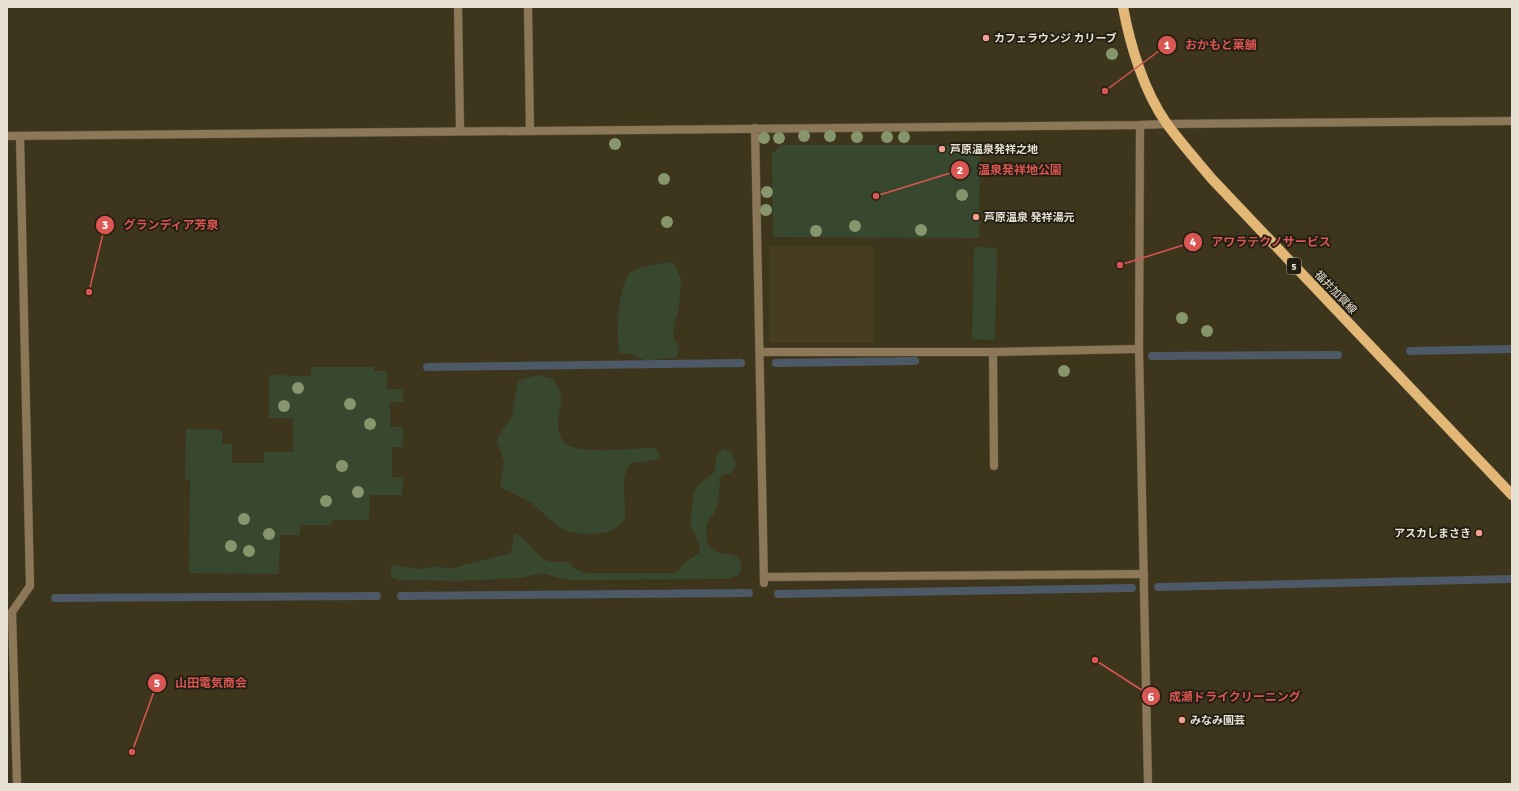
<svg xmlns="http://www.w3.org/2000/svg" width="1519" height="791" viewBox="0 0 1519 791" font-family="Signika,'Noto Sans JP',sans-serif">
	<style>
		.green { fill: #38482e }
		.sand { fill: #453d1d }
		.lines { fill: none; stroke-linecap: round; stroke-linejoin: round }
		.stream { stroke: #4d5966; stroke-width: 8 }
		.service-casing { stroke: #585139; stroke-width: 9 }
		.minor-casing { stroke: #585139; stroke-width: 9 }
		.tertiary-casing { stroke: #585139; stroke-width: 9 }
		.primary-casing { stroke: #585139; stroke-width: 11 }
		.service { stroke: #8c7758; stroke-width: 8 }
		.minor { stroke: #8c7758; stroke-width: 8 }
		.tertiary { stroke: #8c7758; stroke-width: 8 }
		.primary { stroke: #e3b775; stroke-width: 10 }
		.tree { fill: #86956b }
		.poi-dot { fill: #f59d8e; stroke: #211d12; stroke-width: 1.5 }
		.labels { text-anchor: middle; stroke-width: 3.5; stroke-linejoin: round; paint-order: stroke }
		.shield { fill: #211d12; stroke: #aba698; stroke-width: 1 }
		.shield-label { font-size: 10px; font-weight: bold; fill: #e6e1d2 }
		.poi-label { font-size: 11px; font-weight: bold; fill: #e6e1d2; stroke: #211d12; text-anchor: start }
		.street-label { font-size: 11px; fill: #e6e1d2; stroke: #211d12 }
		.leader { fill: none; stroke: #da5652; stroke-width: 1.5 }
		.callout-dot { fill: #da5652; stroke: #211d12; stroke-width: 1.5 }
		.mark-label { font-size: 12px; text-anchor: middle; font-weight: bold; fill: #fff }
		.callout-label { font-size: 12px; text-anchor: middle; font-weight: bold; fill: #da5652; stroke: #211d12; stroke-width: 3.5; stroke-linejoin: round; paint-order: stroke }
	</style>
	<rect width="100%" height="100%" fill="#3d351c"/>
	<!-- green -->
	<g class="green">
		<path d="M781,145h199l-1,93 -206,-1 -1,-83z"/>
		<path d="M974,247l23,1 -2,92 -23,-1z"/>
		<path d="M669,262l6,2 6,16 -2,28 -5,18 -1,10 5,9 -1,12 -30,4 -17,-7 -10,-1c-5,-17 -2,-68 11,-81 5,-5 29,-8 38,-10z"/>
		<path d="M311,367h63v4h13v18h16v13h-13v25h13v20h-11v30h11l-1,18h-32l-1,25h-36l-1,5h-32v10h-20l-1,39 -90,-1 1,-93 -5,-1 1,-50 36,1v14h10v19h32v-11h29v-34h-24v-43l42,1z"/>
		<path d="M538,375l15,4c14,20 6,23 5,43 0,8 2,18 8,22 17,11 69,4 89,4l5,6 -4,6 -25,3c-13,15 -4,38 -6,56 -5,5 -10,11 -17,13 -14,3 -37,3 -49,-5 -10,-7 -18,-17 -28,-24 -10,-6 -21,-10 -31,-16l4,-25 -7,-22 4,-9 11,-14 5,-33 5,-5z"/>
		<path d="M723,449l9,3 4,12 -5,9 -10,3c-3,11 -1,23 -5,34 -2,3 -5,7 -7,10 -4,7 -4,20 1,27 8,13 40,-1 29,28l-11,4 -162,1 -24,-7 -21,5 -64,3 -60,-1 -6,-3v-10l2,-2 27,4 18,-3 11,3 62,-16 3,-19c15,3 20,23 35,27 6,1 13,1 19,1l7,7 11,4h87l7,-4 4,-6 15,-10 1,-7 -8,-17 -2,-6 4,-31 5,-8 16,-12 1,-16z"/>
	</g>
	<!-- sand -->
	<rect class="sand" x="769" y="247" width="104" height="96"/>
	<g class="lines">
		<!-- stream -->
		<g class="stream">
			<path d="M1410,351l102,-2"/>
			<path d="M1152,356l186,-1"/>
			<path d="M776,363l139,-2"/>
			<path d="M427,367l314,-4"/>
			<path d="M1158,587l354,-8"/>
			<path d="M778,594l354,-6"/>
			<path d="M401,596l348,-3"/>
			<path d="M55,598l322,-2"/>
		</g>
		<!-- service casing -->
		<g class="service-casing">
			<path id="service" d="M993,352l1,114"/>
		</g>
		<!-- minor casing -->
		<g class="minor-casing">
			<g id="minor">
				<path d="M458,7l2,124"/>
				<path d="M528,7l2,124"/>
				<path d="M1167,124l345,-3"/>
				<path d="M1140,125l-1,224 9,435"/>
				<path d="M755,128l9,455"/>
				<path d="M760,352h233l146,-3"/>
				<path d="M764,577l380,-3"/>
				<path d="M17,784l-5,-172 18,-26 -10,-450"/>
			</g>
		</g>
		<!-- tertiary casing -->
		<g class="tertiary-casing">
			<path id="tertiary" d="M7,136l1133,-11 27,-1"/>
		</g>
		<!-- primary casing -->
		<g class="primary-casing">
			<path id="primary" d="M1123,7c7,38 21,85 44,117 14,19 30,37 45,55l300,316"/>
		</g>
		<!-- service -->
		<use href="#service" class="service"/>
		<!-- minor -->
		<use href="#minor" class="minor"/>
		<!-- tertiary -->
		<use href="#tertiary" class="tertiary"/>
		<!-- primary -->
		<use href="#primary" class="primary"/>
	</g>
	<!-- trees -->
	<g class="tree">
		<circle cx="1112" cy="54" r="6"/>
		<circle cx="804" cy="136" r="6"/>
		<circle cx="830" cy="136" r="6"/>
		<circle cx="857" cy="137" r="6"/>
		<circle cx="887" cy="137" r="6"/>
		<circle cx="904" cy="137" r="6"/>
		<circle cx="764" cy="138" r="6"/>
		<circle cx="779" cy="138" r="6"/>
		<circle cx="615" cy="144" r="6"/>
		<circle cx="664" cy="179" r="6"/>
		<circle cx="767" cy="192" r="6"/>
		<circle cx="962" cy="195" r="6"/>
		<circle cx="766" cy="210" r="6"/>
		<circle cx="667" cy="222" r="6"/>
		<circle cx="855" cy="226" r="6"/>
		<circle cx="921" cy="230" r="6"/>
		<circle cx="816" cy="231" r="6"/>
		<circle cx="1182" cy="318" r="6"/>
		<circle cx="1207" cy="331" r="6"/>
		<circle cx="1064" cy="371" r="6"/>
		<circle cx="298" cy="388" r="6"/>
		<circle cx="350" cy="404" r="6"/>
		<circle cx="284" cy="406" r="6"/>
		<circle cx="370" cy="424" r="6"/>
		<circle cx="342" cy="466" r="6"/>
		<circle cx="358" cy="492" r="6"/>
		<circle cx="326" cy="501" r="6"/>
		<circle cx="244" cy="519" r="6"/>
		<circle cx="269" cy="534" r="6"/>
		<circle cx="231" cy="546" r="6"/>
		<circle cx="249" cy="551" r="6"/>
	</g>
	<!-- markers -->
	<g class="poi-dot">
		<circle cx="986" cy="38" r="4"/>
		<circle cx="942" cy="149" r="4"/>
		<circle cx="976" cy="217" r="4"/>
		<circle cx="1479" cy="533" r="4"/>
		<circle cx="1182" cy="720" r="4"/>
	</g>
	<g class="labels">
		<!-- shield labels -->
		<rect class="shield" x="1287" y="258" width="14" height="16" rx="3"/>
		<g class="shield-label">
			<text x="1294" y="270">5</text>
		</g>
		<!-- poi labels -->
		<g class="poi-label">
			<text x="994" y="42">カフェラウンジ カリーブ</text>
			<text x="950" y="153">芦原温泉発祥之地</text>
			<text x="984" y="221">芦原温泉 発祥湯元</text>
			<text x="1471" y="537" text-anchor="end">アスカしまさき</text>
			<text x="1190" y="724">みなみ園芸</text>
		</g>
		<!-- street labels -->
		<g class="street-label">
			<text transform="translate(1336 292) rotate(46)" y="4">福井加賀線</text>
		</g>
	</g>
	<!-- callouts -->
	<path class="leader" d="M1105 91L1167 45M876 196L960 170M89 292L105 225M1120 265L1193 242M132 752L157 683M1095 660L1151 696"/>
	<g class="callout-dot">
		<circle cx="1105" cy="91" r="4"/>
		<circle cx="876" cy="196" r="4"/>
		<circle cx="89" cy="292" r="4"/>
		<circle cx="1120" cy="265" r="4"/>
		<circle cx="132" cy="752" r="4"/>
		<circle cx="1095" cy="660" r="4"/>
		<circle cx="1167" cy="45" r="10"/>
		<circle cx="960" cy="170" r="10"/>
		<circle cx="105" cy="225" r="10"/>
		<circle cx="1193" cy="242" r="10"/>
		<circle cx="157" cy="683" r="10"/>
		<circle cx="1151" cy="696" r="10"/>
	</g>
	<g class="mark-label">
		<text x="1167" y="49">1</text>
		<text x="960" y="174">2</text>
		<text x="105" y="229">3</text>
		<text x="1193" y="246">4</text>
		<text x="157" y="687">5</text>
		<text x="1151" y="701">6</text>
	</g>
	<g class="callout-label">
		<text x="1221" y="49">おかもと菓舗</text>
		<text x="1020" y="174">温泉発祥地公園</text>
		<text x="171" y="229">グランディア芳泉</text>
		<text x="1271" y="246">アワラテクノサービス</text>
		<text x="211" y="687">山田電気商会</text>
		<text x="1235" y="701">成瀬ドライクリーニング</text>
	</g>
	<!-- border -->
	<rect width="1519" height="791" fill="none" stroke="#e6e1d2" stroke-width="16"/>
</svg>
